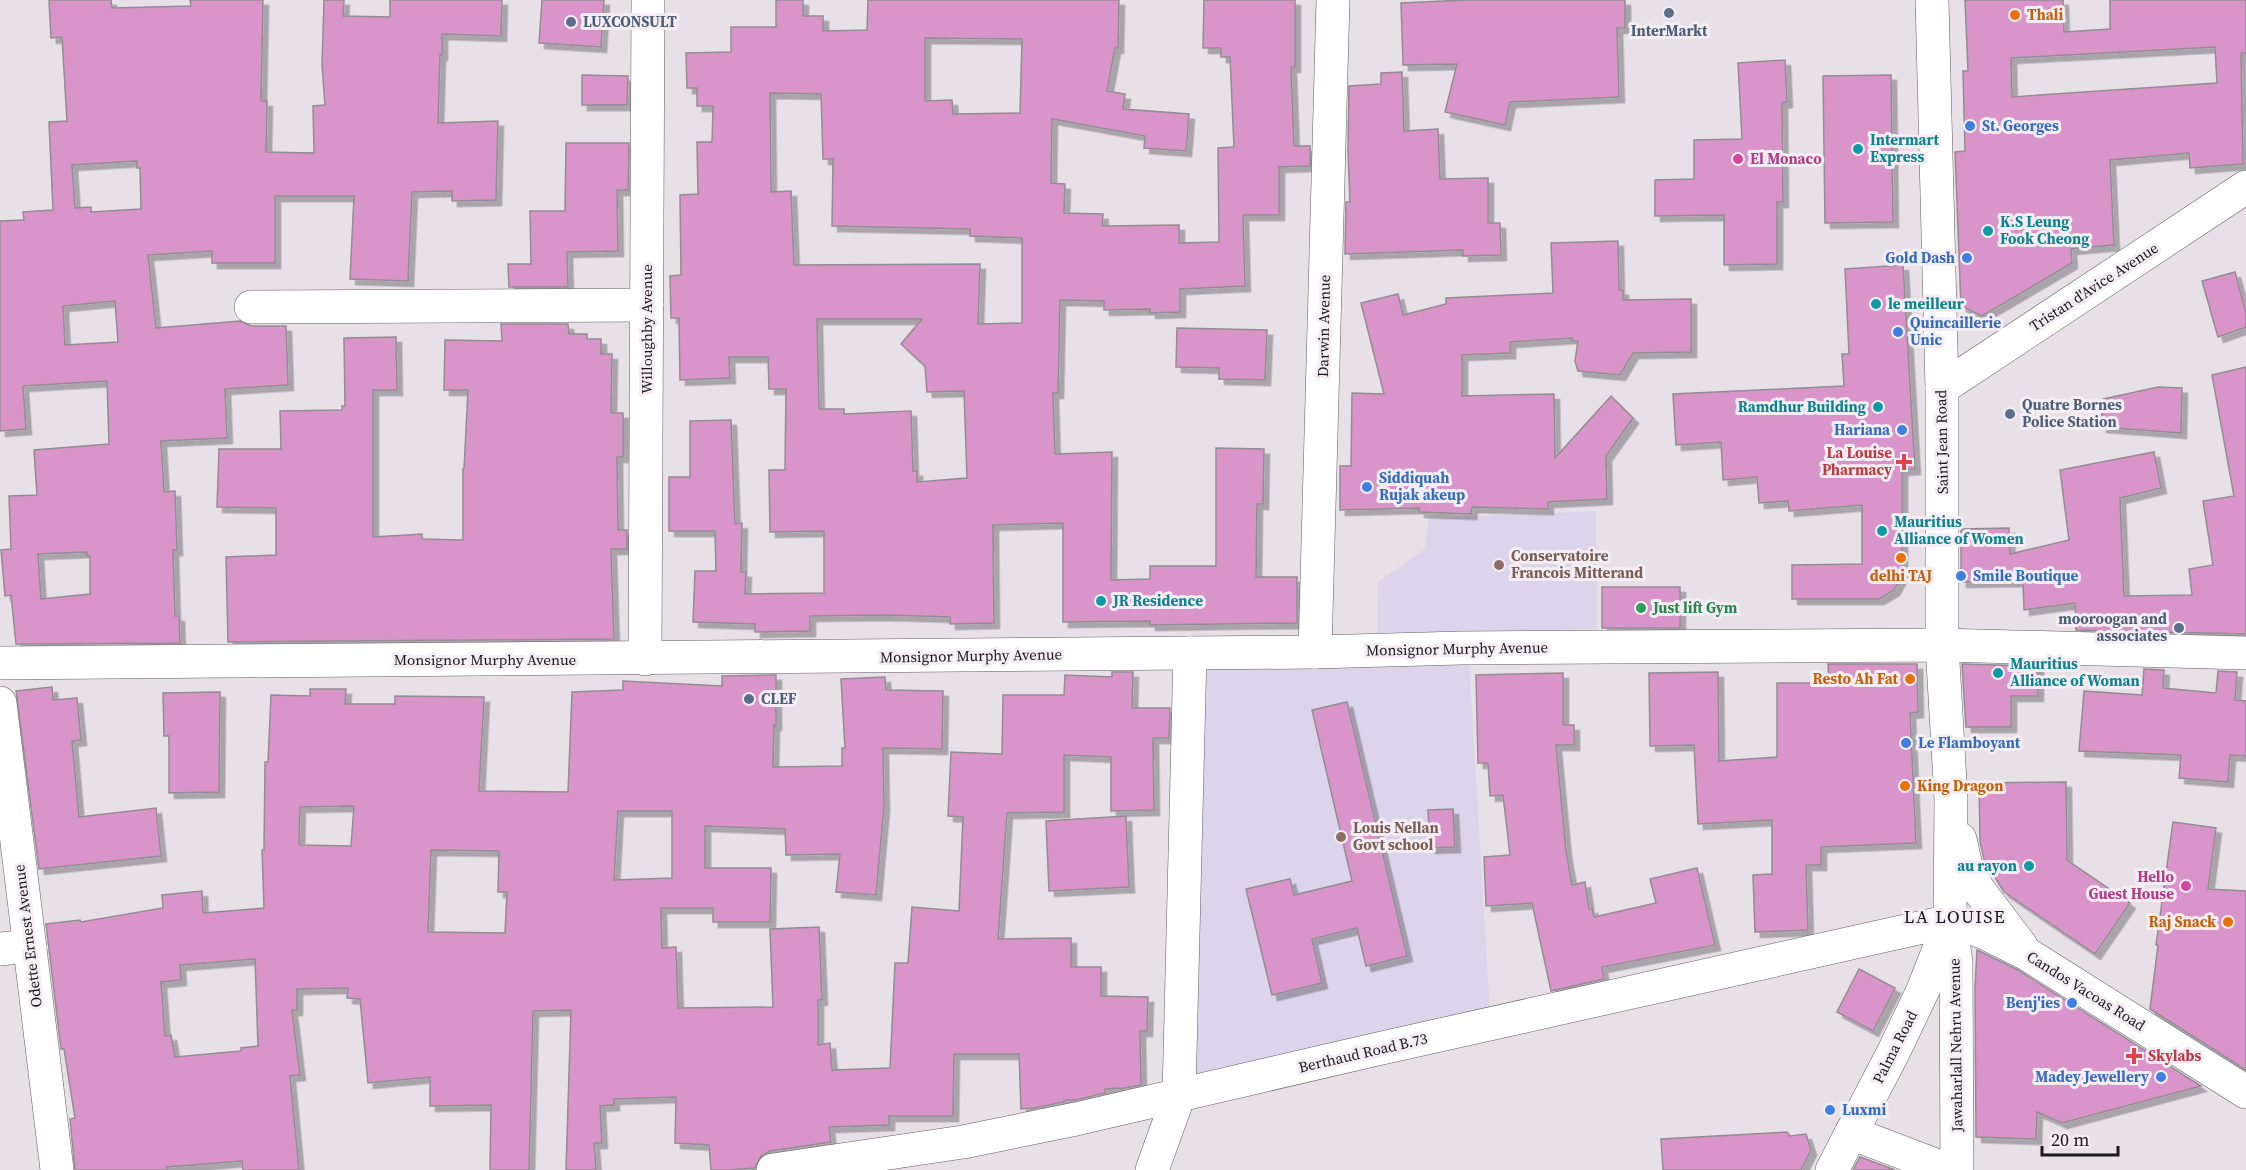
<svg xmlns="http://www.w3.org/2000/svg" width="2246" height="1170" viewBox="0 0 2246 1170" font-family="'Source Serif 4',serif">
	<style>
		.education { fill: #dcd4ea }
		.building { fill: #d995ca; stroke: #948c91; stroke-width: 1.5; fill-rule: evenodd; filter: url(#shadow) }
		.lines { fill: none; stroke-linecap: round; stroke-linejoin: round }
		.minor-casing { stroke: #625c62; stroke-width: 34 }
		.major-casing { stroke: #625c62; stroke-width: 34 }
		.minor { stroke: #fff; stroke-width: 33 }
		.major { stroke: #fff; stroke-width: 33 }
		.service-dot { fill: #5c6f8a; stroke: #f4edf4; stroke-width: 2 }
		.food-dot { fill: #e8710a; stroke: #f4edf4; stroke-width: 2 }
		.shop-dot { fill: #3f7fe0; stroke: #f4edf4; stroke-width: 2 }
		.culture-dot { fill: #0f9aa8; stroke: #f4edf4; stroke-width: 2 }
		.hotel-dot { fill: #d1479c; stroke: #f4edf4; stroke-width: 2 }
		.health-dot { fill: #e0444e; stroke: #f4edf4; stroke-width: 2 }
		.education-dot { fill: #8d6e63; stroke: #f4edf4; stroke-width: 2 }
		.leisure-dot { fill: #2e9e5b; stroke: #f4edf4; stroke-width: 2 }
		.labels { text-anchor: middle; stroke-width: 6; stroke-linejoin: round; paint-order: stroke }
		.food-label { font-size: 15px; font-weight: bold; fill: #c56008; stroke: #f4edf4; text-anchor: start }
		.service-label { font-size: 15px; font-weight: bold; fill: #4e5e75; stroke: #f4edf4; text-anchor: start }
		.shop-label { font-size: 15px; font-weight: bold; fill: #366cbe; stroke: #f4edf4; text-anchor: start }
		.culture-label { font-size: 15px; font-weight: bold; fill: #0d838f; stroke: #f4edf4; text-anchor: start }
		.hotel-label { font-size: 15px; font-weight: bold; fill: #b23c85; stroke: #f4edf4; text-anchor: start }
		.street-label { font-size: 15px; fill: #1b191b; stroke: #f4edf4 }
		.health-label { font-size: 15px; font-weight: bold; fill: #be3a42; stroke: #f4edf4; text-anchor: end }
		.education-label { font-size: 15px; font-weight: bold; fill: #785e54; stroke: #f4edf4; text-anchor: start }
		.leisure-label { font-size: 15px; font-weight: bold; fill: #27864d; stroke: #f4edf4; text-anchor: start }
		.quarter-label { font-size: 18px; letter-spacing: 1.5px; fill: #1b191b; stroke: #f4edf4 }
	</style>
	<defs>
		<filter id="shadow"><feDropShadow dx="5.5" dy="5.5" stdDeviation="0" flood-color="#0004"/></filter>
	</defs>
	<rect width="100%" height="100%" fill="#e7e0e7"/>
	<!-- education -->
	<g class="education">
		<path d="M1596,511l1,118 -220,4 1,-51 47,-33 4,-31z"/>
		<path d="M1207,658l262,1 21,355 -295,63z"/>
	</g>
	<!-- building -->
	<g class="building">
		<path d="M49,0h62l1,8 79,-2 -1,-6h73l-2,101h6l-1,51 48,1 -1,-47 12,-1 -3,-40 2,-65h20l-1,16 47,1v-17h112l-1,36 -59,-2v21h-2l-2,68 60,-2 -2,79 -44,1v-10l-40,1 -4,89 -58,-2 4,-83h-79v67h-63v-12l-64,4 8,73 84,-7 11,5h35l2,59 -63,4 2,49 -66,3 3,51 11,-1 2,59h-4l2,66h4l1,27 -164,1 -5,-49 -6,1 -4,-46 10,-1 -2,-53 28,-1 -3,-45 75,-6 -2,-63 -84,5 3,43 -26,2v-210l24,-1 -1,-8 30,-2 -4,-88 18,-1 -5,-84 -11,1zM137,161v7h3l1,41 -50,3v-5l-16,1 -3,-43zM115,301l3,41 -53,3 -2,-39zM87,552v4h3v38l-49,5 -3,-45z"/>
		<path d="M542,0h62l-3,47 -62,-4z"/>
		<path d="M776,0h27v16h20v15l44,-1 1,-30h251l-1,48h-3l-8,43 18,3 -2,15 66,5 -3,37 -42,-3 1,-12 -93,-17 -1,64 14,1 -1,29 39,1 -1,12 77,-1v18l40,-1 -1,-94 16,-1 -4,-90h-9v-9h-18l1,-48h91v67h-4l3,79h16v20l-31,1v48h-36l2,71 -65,3v23l-30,1v-4l-46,1v-9l-44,-1 -2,93h-5l2,61 57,-2 -1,128 39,-1v-13h66v-118l48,1 -1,55h-6l-1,73h41v46l-147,2v-4l-87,1v-99l-70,2 1,98 -44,1v-7l-66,-2 -74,1v15l-55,1v-8l-62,-2 2,-51h21l-1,-40h-46v-54h21v-56l41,-1 4,104 7,-1 -1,49h5l-1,22 79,-1v-62l-54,1 -1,-62h16l1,-81h-17l-1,-32h-39l1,21 -50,2 -1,-62h-8l-1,-42 11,-1 -1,-80 18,-1 -1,-52h15l1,-36h-16v-18h-10l-1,-35 45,-1v-25h45zM925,38l97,1 -2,74 -67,1 -1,-14 -27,1zM770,93l51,1 2,65h10l-1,67 138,3v7l52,2v85l-44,1 2,-60 -186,1 -3,-74 -20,1zM817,319h105l-21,25 24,22 2,26 37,-1 3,87 -50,4v-11h-4l-2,-60 -67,3v-5h-25z"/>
		<path d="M1465,0h160v28h-8l2,69 -109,5 -5,23 -60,-13 12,-48 -54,1 -2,-62z"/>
		<path d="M1965,0h98l1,32 46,-3v-29h136v53h-5l2,111 -53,4 -1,-15 -79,7 4,85 -43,4 1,14 -90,53 -21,-10 -6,-154 10,-1 -2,-80h5zM2215,47l2,36 -205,14 -1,-39z"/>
		<path d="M1785,60l2,42 -5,1 1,99h-6v62l-53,1v-50l-69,1v-36l39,-1v-39l48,-1 -4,-76z"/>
		<path d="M1402,72l2,59 34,-2 2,50 48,-1v45h12l1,32 -38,1v-6l-118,4 1,-52h4l-2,-51 1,-65 32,-2v-11z"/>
		<path d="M582,75l46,1 -1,29h-45z"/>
		<path d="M1891,75l2,147 -68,1 -2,-147z"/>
		<path d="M566,143h63l-1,47h-11l1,61 -51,1 1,35h-59l-1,-23h23l-1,-53h35z"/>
		<path d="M1618,241l1,49h4v10l68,-1v53l-58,1 -13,22 -42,-4 -3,-10 3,-20h-6v-3l-62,4v11l-48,2v41l92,-2 1,64 56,-62 22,22 -27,38 1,43 -59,3v7l-76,-2 -1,7 -52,-2v-4l-79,2v-44h11l1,-73 32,1 -23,-91 37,-9 5,21 43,-11v-6l107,-5 -2,-50z"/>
		<path d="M1903,265l12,204 -13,1v105l-8,15 -15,9h-87v-34l70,-1v-59l-73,6 -1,-10 -29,2 -2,-26 -34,3 -2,-38 -45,3 -3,-51 171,-8 -2,-32h7l-4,-85z"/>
		<path d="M2235,272l11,41v14l-28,10 -16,-56z"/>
		<path d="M501,324h67l1,10h18v5h14v15h11l-1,59h12v44h-6l1,73h9v19h-16l3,90 -386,3 -2,-85 50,-2v-47l-59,-1 2,-58h62l-1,-38 62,-1v-4h3l-1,-68 52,-1 1,53h-24v147l49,-3v5l41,1v-71h1l4,-79h-24l1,-50 57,1z"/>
		<path d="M1177,328l90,2 -2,50 -46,-1v-11l-43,-1z"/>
		<path d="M2246,367v267l-170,-4 -1,-27 -51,7 -1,-29 -62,1v-53l48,-1 1,26 59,-14 -9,-70 94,-18 7,36 -41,10 4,98 68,-1 -3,-26 24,-4 -10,-64 31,-5 -22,-121z"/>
		<path d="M2158,387l24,1 -1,45 -80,-6 2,-28z"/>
		<rect x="1602" y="587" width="78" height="41"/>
		<path d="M1828,664h89l1,48 -8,1 6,130 -95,4v18h-15l2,65 -53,2 -2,-57 19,-1v-54l-74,4 -4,-79 -44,1 -1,-73 69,-1 1,89 58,-4v-74h52z"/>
		<path d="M1962,664l76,2v30h-27v31h-45z"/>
		<path d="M2144,669l20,1 -1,18 53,5 2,-22 19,1 -2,28 11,1v55l-16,-1 -2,27 -49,-4 2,-23 -102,-4 5,-60 58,4z"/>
		<path d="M1112,672h21l-1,36h38l-1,30h-16l1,72 -43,1v-54l-47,-2v57l-57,1 -9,126 73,-1v29h30v29l47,1 -1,34h-7l1,54 -16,3 -20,1v4l-29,7h-12v2l-30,6 -13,1 -2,-55h-65l-1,62h-64v9l-60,2 2,15 -61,9 -9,5 -6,12 -27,2h-17l-2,-25 -34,-2 1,-46 -62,2v6l-14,1 2,37h-8l2,27h-30l5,-160 -38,1 -4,159h-39l1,-65 -61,1v-29l-62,6 -8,-84 -13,-1 1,-10 -51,1v21h-5l8,65 -10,1 9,94h-56l-1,-9 -75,6v3h-92l-5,-51 5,-1 -11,-69h-3l-15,-125 34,-4 1,2 82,-14 -1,-13 40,-4 1,22 61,-5 -2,-58h2l1,-88h3l3,-67 39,1v-7h36l-1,15h50v-8l89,1 -5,94 89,1 4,-100 51,-2v-9l99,5v-10l54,-1v50h-2l-1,42 69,-1v-18h3l-4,-69 44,-2 1,13 57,1 -1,58 -59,-1 1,58 -8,89 -40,-3 4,-38 -54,1 -1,-26 -80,-3v42h66l-1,54h-57v-14h-52l1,40 14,-1 2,61 95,-1 -3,-78 49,-2 3,73h-4v45l12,-2 2,27 58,-2 5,-105h13l4,-56 47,4 4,-94 -15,-1 3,-64 51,2 1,-59h61l1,-20 47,2zM354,806l-3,40 -52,-1 1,-38zM618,811h54v67l-58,2zM431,850l68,1 -1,41h9l-2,41 -77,-1zM255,959l3,87 -17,2v3l-66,6 -4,-22 -6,1 -4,-54 20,-2 -1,-15z"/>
		<path d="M1563,673v52h11v20h-18l10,106 6,34 13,-3 4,27 3,-1 2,9 62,-14 -6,-24 47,-11 18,77 -113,22 2,12 -53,12 -19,-88 -46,3 -2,-49 26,-2 -7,-60 -13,1 -2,-33h-10l-2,-88z"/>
		<path d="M52,687l1,13 24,-2 4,42 -9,1 7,76 77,-9 5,48 -122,13 -23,-178z"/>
		<path d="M220,692l-1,100 -50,1v-57h-5l-1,-43z"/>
		<path d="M1347,702l60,254 -41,10 -9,-38 -45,11 10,44 -50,12 -26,-106 44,-10 4,16 58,-14 -40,-171z"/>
		<path d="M2066,782l1,78 63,43 -35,51 -91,-62 -20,-32 -4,-19 -1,-58z"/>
		<path d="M1453,809l2,38 -25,1 -2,-38z"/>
		<path d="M1126,816l3,71 -80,4 -3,-70z"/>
		<path d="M2173,822l43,6 -8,61 38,2v179l-96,-61 8,-64h-2z"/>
		<path d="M1977,950l41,20 183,116 -139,37 -25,-11 -1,27 -60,-2 -1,-149z"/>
		<path d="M1859,969l36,19 -22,43 -36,-19z"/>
		<path d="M1787,1132l3,4 16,-2 5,16 -10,20h-138l-2,-31z"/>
		<path d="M1860,1157l35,13h-42z"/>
	</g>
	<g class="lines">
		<!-- minor casing -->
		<g class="minor-casing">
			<g id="minor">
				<path d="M251,307l396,-2"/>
				<path d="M1942,388l304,-201"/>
				<path d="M1315,652l18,-652"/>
				<path d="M645,659l3,-659"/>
				<path d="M0,663l1315,-11 146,-4 481,-3 304,8"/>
				<path d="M0,703l57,467"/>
				<path d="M1950,921l6,41 1,208"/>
				<path d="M0,949l30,-3"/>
				<path d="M1851,1133l97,37"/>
				<path d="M1152,1170l27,-75 11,-442"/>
			</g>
		</g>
		<!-- major casing -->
		<g class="major-casing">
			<g id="major">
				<path d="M1960,839l6,27 12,23 43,57"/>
				<path d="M773,1170l190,-28 113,-23 297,-69 577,-129 33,11 44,22 219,138"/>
				<path d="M1832,1170l62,-119 29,-61 27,-69 1,-122 -9,-154v-257l-10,-388"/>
			</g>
		</g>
		<!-- minor -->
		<use href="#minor" class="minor"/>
		<!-- major -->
		<use href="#major" class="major"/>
	</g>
	<!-- markers -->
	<g class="service-dot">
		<circle cx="1669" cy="13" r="6"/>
		<circle cx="571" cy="22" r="6"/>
		<circle cx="2010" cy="414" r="6"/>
		<circle cx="2179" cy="628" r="6"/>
		<circle cx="749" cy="699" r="6"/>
	</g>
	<g class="food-dot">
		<circle cx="2015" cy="15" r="6"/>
		<circle cx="1901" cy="558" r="6"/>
		<circle cx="1910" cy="679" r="6"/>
		<circle cx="1905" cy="786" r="6"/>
		<circle cx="2228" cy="922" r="6"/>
	</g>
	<g class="shop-dot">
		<circle cx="1970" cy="126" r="6"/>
		<circle cx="1967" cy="258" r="6"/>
		<circle cx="1898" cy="332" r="6"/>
		<circle cx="1902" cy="430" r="6"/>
		<circle cx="1367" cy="487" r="6"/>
		<circle cx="1961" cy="576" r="6"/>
		<circle cx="1906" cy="743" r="6"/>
		<circle cx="2072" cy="1003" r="6"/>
		<circle cx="2161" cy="1077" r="6"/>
		<circle cx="1830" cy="1110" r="6"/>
	</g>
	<g class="culture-dot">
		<circle cx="1858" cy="149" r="6"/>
		<circle cx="1988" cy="231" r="6"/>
		<circle cx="1876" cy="304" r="6"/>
		<circle cx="1878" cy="407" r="6"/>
		<circle cx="1882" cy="531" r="6"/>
		<circle cx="1101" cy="601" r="6"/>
		<circle cx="1998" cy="673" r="6"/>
		<circle cx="2029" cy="866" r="6"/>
	</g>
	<g class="hotel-dot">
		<circle cx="1738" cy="159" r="6"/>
		<circle cx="2186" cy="886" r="6"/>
	</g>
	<g class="health-dot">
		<path d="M1901 453h6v6h6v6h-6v6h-6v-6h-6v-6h6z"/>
		<path d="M2131 1047h6v6h6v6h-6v6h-6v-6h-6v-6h6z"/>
	</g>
	<g class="education-dot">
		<circle cx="1499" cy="565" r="6"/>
		<circle cx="1341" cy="837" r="6"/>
	</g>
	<circle class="leisure-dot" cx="1641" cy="608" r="6"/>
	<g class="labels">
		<!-- food labels -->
		<g class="food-label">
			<text x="2027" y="20">Thali</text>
			<text x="1901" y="581" text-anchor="middle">delhi TAJ</text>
			<text x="1898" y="684" text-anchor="end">Resto Ah Fat</text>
			<text x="1917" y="791">King Dragon</text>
			<text x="2216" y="927" text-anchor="end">Raj Snack</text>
		</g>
		<!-- service labels -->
		<g class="service-label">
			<text x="583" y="27">LUXCONSULT</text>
			<text x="1669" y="36" text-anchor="middle">InterMarkt</text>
			<text x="2022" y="410">Quatre Bornes<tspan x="2022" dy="17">Police Station</tspan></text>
			<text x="2167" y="624" text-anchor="end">mooroogan and<tspan x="2167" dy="17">associates</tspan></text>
			<text x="761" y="704">CLEF</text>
		</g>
		<!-- shop labels -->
		<g class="shop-label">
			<text x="1982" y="131">St. Georges</text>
			<text x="1955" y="263" text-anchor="end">Gold Dash</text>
			<text x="1910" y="328">Quincaillerie<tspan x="1910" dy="17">Unic</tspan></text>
			<text x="1890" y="435" text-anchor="end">Hariana</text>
			<text x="1379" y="483">Siddiquah<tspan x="1379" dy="17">Rujak akeup</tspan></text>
			<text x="1973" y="581">Smile Boutique</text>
			<text x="1918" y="748">Le Flamboyant</text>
			<text x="2060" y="1008" text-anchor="end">Benj'ies</text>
			<text x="2149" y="1082" text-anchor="end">Madey Jewellery</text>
			<text x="1842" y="1115">Luxmi</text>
		</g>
		<!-- culture labels -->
		<g class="culture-label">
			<text x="1870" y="145">Intermart<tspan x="1870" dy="17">Express</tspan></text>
			<text x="2000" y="227">K.S Leung<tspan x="2000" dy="17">Fook Cheong</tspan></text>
			<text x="1888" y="309">le meilleur</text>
			<text x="1866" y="412" text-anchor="end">Ramdhur Building</text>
			<text x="1894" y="527">Mauritius<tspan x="1894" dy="17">Alliance of Women</tspan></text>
			<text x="1113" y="606">JR Residence</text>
			<text x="2010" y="669">Mauritius<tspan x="2010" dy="17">Alliance of Woman</tspan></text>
			<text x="2017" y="871" text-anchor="end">au rayon</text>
		</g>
		<!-- hotel labels -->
		<g class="hotel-label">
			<text x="1750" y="164">El Monaco</text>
			<text x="2174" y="882" text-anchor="end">Hello<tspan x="2174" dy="17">Guest House</tspan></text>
		</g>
		<!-- street labels -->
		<g class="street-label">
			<text transform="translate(2094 287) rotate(-33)" y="5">Tristan d'Avice Avenue</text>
			<text transform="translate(1324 326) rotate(-89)" y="5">Darwin Avenue</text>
			<text transform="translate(647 329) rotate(-90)" y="5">Willoughby Avenue</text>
			<text transform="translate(1942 442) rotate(-91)" y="5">Saint Jean Road</text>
			<text transform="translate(1457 649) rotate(-1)" y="5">Monsignor Murphy Avenue</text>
			<text transform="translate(971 656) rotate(-1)" y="5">Monsignor Murphy Avenue</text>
			<text x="485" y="665">Monsignor Murphy Avenue</text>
			<text transform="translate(28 936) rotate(-97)" y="5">Odette Ernest Avenue</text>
			<text transform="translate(2086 991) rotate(32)" y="5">Candos Vacoas Road</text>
			<text transform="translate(1956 1045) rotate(-91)" y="5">Jawaharlall Nehru Avenue</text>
			<text transform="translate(1895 1047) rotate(-63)" y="5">Palma Road</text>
			<text transform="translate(1363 1053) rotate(-13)" y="5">Berthaud Road B.73</text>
		</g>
		<!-- health labels -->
		<g class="health-label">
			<text x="1892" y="458">La Louise<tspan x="1892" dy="17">Pharmacy</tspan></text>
			<text x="2148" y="1061" text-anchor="start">Skylabs</text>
		</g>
		<!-- education labels -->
		<g class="education-label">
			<text x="1511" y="561">Conservatoire<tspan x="1511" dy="17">Francois Mitterand</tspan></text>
			<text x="1353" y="833">Louis Nellan<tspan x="1353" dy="17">Govt school</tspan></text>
		</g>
		<!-- leisure labels -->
		<g class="leisure-label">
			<text x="1653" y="613">Just lift Gym</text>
		</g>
		<!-- quarter labels -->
		<g class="quarter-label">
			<text x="1955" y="923">LA LOUISE</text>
		</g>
	</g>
	<!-- scale -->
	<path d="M2042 1146v9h76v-9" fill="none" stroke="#1b191b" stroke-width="3"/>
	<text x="2051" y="1146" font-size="18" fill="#1b191b" stroke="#f4edf4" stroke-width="4.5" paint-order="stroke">20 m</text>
</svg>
